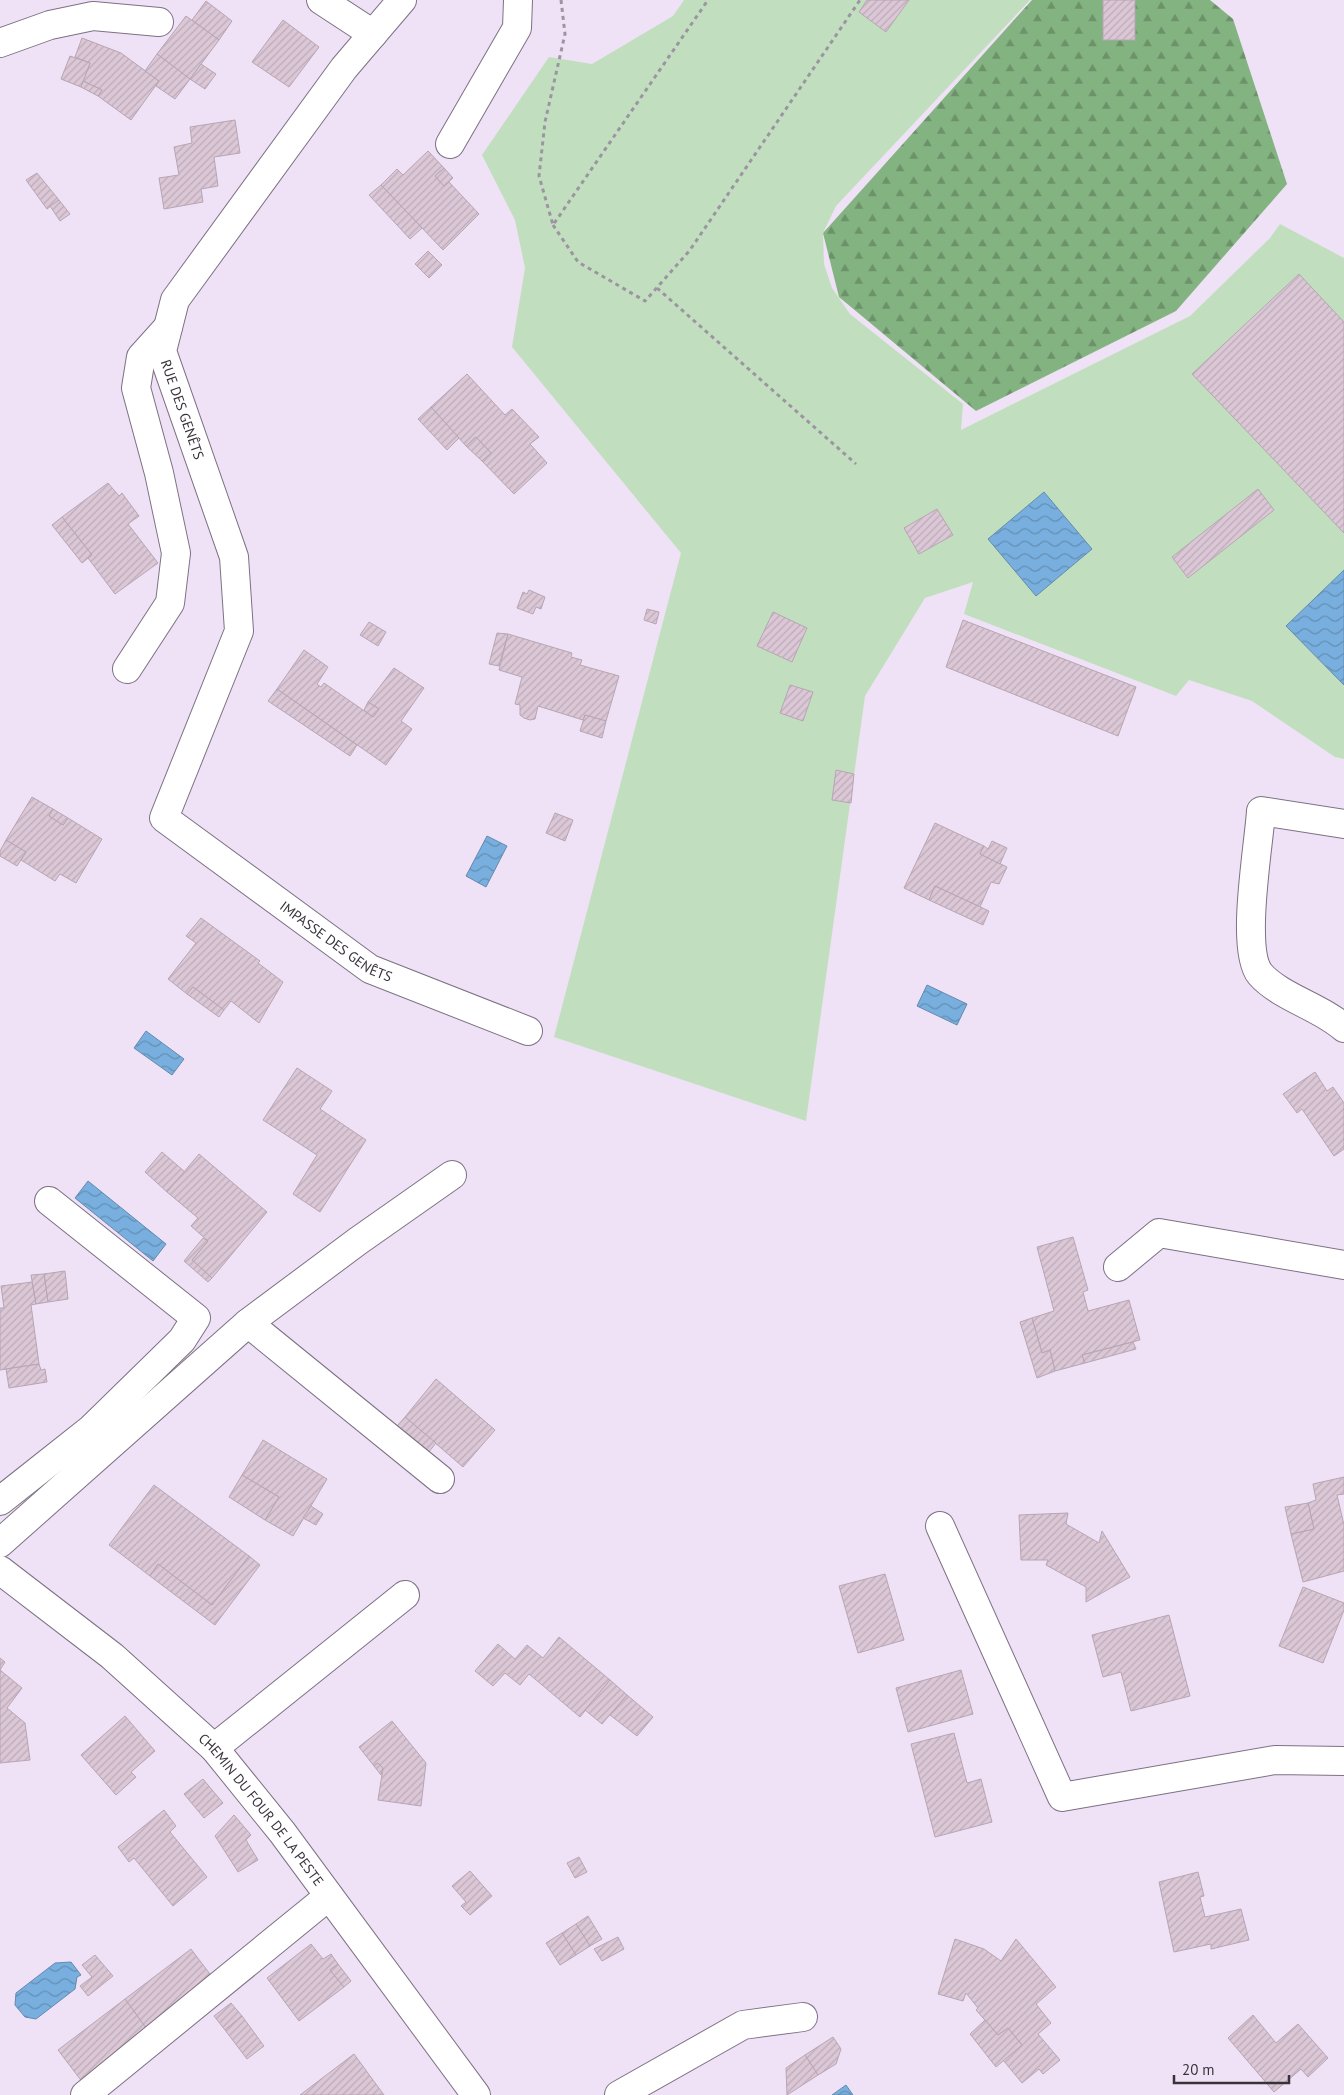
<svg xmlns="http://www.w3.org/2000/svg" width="1344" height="2095" font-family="'PT Sans',sans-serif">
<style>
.forest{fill:url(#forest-firs)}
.garden{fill:#c1dfbf}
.water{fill:url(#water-waves);stroke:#658aad}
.building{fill:url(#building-hatch);stroke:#b8a5b3}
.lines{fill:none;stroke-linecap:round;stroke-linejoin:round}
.minor-casing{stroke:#7d7183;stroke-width:30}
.path{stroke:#9d94a2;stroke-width:3;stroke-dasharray:4 4;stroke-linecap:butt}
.minor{stroke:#fff;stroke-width:28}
.labels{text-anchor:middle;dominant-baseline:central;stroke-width:4.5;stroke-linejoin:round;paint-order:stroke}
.street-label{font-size:14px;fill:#38333a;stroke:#efe2f6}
</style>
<defs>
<pattern id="forest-firs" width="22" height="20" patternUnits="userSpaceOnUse" patternTransform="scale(1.25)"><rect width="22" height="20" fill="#83b380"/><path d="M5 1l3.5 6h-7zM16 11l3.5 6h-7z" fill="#6c926a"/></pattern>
<pattern id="water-waves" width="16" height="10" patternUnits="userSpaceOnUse" patternTransform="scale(1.25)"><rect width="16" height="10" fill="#78afde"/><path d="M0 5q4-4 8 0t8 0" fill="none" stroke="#638fb5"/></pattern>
<pattern id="building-hatch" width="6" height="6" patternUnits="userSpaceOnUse" patternTransform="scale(1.25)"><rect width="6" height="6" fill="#dbc7d6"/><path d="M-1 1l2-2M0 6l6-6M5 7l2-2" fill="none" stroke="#bdabb8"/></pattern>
</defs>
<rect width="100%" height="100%" fill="#efe2f6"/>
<path class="forest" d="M 1032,0 L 1210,0 L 1233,19 L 1287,184 L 1176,311 L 976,411 L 839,297 L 823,233 Z"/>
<path class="garden" d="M 684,0 L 1030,0 L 836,206 L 823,233 L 824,264 L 832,288 L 850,314 L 963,404 L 961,430 L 1190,316 L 1270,238 L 1280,224 L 1344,258 L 1344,759 L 1335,757 L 1252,701 L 1189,680 L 1176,696 L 964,614 L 973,582 L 925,598 L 865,696 L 806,1121 L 554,1037 L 681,553 L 512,347 L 525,268 L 515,220 L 482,155 L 549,57 L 592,64 L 673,16 Z"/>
<g class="water">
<path d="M 1044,492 L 1092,549 L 1036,596 L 988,539 Z"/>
<path d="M 1344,570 L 1344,685 L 1286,626 Z"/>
<path d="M 487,836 L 507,846 L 486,887 L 466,876 Z"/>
<path d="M 927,985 L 967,1004 L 957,1025 L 917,1006 Z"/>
<path d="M 146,1031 L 184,1059 L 172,1075 L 134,1048 Z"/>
<path d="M 88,1181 L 166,1244 L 153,1261 L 75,1198 Z"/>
<path d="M 71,1962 L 81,1975 L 77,1977 L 75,1989 L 36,2019 L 25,2017 L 15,2005 L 16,1993 L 55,1963 Z"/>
<path d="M 846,2085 L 853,2095 L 832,2095 Z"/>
</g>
<g class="building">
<path d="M 867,0 L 909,0 L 886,32 L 859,12 Z"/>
<rect x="1103" y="0" width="32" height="40"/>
<path d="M 206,1 L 232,21 L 219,40 L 192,20 Z"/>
<path d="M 186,16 L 219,40 L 190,79 L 157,54 Z"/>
<path d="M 283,20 L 319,47 L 289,87 L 252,62 Z"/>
<path d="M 82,38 L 121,53 L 159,81 L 131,120 L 98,96 L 102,90 L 83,81 L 90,63 L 75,57 Z"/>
<path d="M 157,54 L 190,79 L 175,99 L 156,86 L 159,81 L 145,71 Z"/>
<path d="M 70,56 L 90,63 L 81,87 L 61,79 Z"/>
<path d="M 201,64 L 216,74 L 205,89 L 190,79 Z"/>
<path d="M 83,81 L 102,90 L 98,96 L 81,87 Z"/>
<path d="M 235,120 L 240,153 L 214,157 L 218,186 L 201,189 L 203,202 L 164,209 L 159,178 L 179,175 L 174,147 L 192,143 L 190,127 Z"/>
<path d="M 428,151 L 444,168 L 435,176 L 444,186 L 449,182 L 479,214 L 443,250 L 381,185 L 397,169 L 403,175 Z"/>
<path d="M 444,168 L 453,178 L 444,186 L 435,176 Z"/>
<path d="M 37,173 L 59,200 L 47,209 L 26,180 Z"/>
<path d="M 381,185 L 422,228 L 410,239 L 369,195 Z"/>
<path d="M 59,200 L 70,214 L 60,221 L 50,206 Z"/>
<path d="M 428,251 L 442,265 L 429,278 L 415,264 Z"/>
<path d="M 1299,274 L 1344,322 L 1344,533 L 1192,374 Z"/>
<path d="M 467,374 L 505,415 L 512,409 L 539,437 L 530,444 L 547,463 L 514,494 L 482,461 L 491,453 L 476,437 L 466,446 L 431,407 Z"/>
<path d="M 431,407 L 459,438 L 447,450 L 418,419 Z"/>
<path d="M 476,437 L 491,453 L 482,461 L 466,446 Z"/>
<path d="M 108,483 L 119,496 L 122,493 L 139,516 L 128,524 L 158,563 L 115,594 L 88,558 L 92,555 L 62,517 Z"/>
<path d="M 1258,489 L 1274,510 L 1188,578 L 1172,557 Z"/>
<path d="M 937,509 L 953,535 L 919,554 L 904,528 Z"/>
<path d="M 62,517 L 92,555 L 82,563 L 52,525 Z"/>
<path d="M 529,590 L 545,597 L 541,609 L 536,607 L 533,614 L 517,608 L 523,592 L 527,594 Z"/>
<path d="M 647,609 L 659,612 L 656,624 L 644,620 Z"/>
<path d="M 773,612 L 807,628 L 792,662 L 757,646 Z"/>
<path d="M 963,620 L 1136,687 L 1118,736 L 946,667 Z"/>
<path d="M 369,622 L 386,632 L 378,646 L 360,635 Z"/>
<path d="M 497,633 L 508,634 L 499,666 L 489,664 Z"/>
<path d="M 508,634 L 572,653 L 571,657 L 582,660 L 580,665 L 619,676 L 606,721 L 585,715 L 583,720 L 538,706 L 535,719 L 530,720 L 524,718 L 520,715 L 520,705 L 515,704 L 522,677 L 499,670 Z"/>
<path d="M 304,650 L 328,667 L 317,684 L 321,687 L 324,683 L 373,717 L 379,709 L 368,702 L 394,668 L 424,688 L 401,721 L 412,729 L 386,765 L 277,689 Z"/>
<path d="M 790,685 L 813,692 L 803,721 L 780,713 Z"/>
<path d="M 277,689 L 357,745 L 350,756 L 268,701 Z"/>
<path d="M 368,702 L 379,709 L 373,717 L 364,710 Z"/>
<path d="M 585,715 L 606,721 L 602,738 L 580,731 Z"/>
<path d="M 836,770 L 854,774 L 851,803 L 832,800 Z"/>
<path d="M 32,797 L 53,809 L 49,816 L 63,825 L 68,818 L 102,839 L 76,883 L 60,874 L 55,881 L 21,860 L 26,852 L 6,840 Z"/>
<path d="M 53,809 L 68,818 L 63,825 L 49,816 Z"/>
<path d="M 555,813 L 573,820 L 565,841 L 546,833 Z"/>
<path d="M 935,823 L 984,846 L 980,854 L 1007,867 L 999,884 L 991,882 L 980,907 L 935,886 L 929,900 L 904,888 Z"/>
<path d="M 6,840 L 26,852 L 17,866 L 0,856 L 0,851 Z"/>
<path d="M 992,841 L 1007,848 L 1000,864 L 980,854 L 984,846 L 988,849 Z"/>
<path d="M 935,886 L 989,911 L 983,925 L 929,900 Z"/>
<path d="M 201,918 L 260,961 L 258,963 L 283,982 L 259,1023 L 231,1001 L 224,1010 L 193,987 L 187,994 L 168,979 L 196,943 L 186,936 Z"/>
<path d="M 193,987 L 224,1010 L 219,1017 L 187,994 Z"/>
<path d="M 297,1068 L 332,1091 L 320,1109 L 366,1140 L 320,1212 L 293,1194 L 317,1155 L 263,1120 Z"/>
<path d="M 1315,1072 L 1327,1091 L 1333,1087 L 1344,1103 L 1344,1149 L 1334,1156 L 1302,1109 L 1297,1113 L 1283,1094 Z"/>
<path d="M 162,1152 L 185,1172 L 167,1192 L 145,1172 Z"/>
<path d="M 199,1154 L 267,1212 L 212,1278 L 192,1260 L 208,1241 L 191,1226 L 198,1218 L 167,1192 Z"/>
<path d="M 1073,1237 L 1088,1290 L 1083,1292 L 1088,1311 L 1129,1300 L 1140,1340 L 1082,1355 L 1085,1363 L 1055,1371 L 1050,1350 L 1042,1353 L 1032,1318 L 1054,1311 L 1037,1247 Z"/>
<path d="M 203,1238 L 208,1241 L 192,1260 L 212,1278 L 208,1282 L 184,1261 Z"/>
<path d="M 65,1271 L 68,1299 L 48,1302 L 44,1274 Z"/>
<path d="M 44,1274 L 48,1302 L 36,1304 L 31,1275 Z"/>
<path d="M 32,1282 L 36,1304 L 31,1305 L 39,1364 L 0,1370 L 0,1308 L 4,1308 L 1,1286 Z"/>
<path d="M 1032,1318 L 1042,1353 L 1050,1350 L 1055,1371 L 1037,1378 L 1020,1322 Z"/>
<path d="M 1133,1342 L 1136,1349 L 1085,1363 L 1082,1355 Z"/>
<path d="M 39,1364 L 41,1370 L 45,1369 L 47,1382 L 9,1388 L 6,1369 Z"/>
<path d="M 436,1379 L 495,1430 L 463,1467 L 405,1417 Z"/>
<path d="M 405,1417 L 436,1443 L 428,1453 L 397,1426 Z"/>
<path d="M 263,1440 L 327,1479 L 293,1536 L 265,1520 L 279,1497 L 242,1475 Z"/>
<path d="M 242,1475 L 279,1497 L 265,1520 L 229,1497 Z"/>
<path d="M 1344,1477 L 1344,1494 L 1337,1495 L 1344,1525 L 1344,1571 L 1303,1582 L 1291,1534 L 1314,1529 L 1308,1503 L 1316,1500 L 1313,1484 Z"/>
<path d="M 154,1485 L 249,1556 L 212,1605 L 158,1564 L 150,1576 L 109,1545 Z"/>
<path d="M 1308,1503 L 1314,1529 L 1291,1534 L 1285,1507 Z"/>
<path d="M 311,1506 L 323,1514 L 316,1525 L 303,1518 Z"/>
<path d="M 1068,1513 L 1066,1524 L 1099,1543 L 1102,1531 L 1130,1577 L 1086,1602 L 1086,1587 L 1046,1565 L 1048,1560 L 1021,1560 L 1019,1515 Z"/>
<path d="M 249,1556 L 260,1565 L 215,1625 L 150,1576 L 158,1564 L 212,1605 Z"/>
<path d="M 885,1574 L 904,1640 L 858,1653 L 839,1586 Z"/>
<path d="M 1303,1587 L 1344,1603 L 1344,1610 L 1323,1663 L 1279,1646 Z"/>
<path d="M 1169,1615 L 1190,1696 L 1131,1711 L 1121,1672 L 1103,1677 L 1092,1635 Z"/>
<path d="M 559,1637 L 610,1680 L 580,1717 L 529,1674 L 520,1685 L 505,1673 L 493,1686 L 475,1671 L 498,1644 L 515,1659 L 527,1645 L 543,1658 Z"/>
<path d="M 0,1658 L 5,1662 L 0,1670 Z"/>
<path d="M 0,1670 L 22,1688 L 7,1708 L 25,1723 L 30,1760 L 0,1763 Z"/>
<path d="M 961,1670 L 973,1714 L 908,1732 L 896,1688 Z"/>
<path d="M 610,1680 L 627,1695 L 602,1724 L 585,1710 Z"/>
<path d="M 627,1695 L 653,1717 L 637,1736 L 610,1715 Z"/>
<path d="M 125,1716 L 155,1751 L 131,1772 L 136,1777 L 116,1795 L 81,1755 Z"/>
<path d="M 392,1721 L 426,1763 L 421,1806 L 378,1800 L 383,1768 L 378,1763 L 374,1766 L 359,1747 Z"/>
<path d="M 954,1733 L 967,1783 L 981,1779 L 992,1822 L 935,1837 L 911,1744 Z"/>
<path d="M 378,1763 L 383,1768 L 381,1775 L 374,1766 Z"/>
<path d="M 203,1779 L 223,1803 L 204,1818 L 184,1794 Z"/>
<path d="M 164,1810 L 176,1826 L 170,1832 L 207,1877 L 173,1906 L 134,1858 L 129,1862 L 118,1847 Z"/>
<path d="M 234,1815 L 251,1835 L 246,1840 L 258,1860 L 238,1872 L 215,1836 Z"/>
<path d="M 579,1857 L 587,1872 L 575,1878 L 567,1863 Z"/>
<path d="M 470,1871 L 492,1896 L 470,1915 L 461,1906 L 466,1902 L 452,1886 Z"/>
<path d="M 1198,1872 L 1204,1896 L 1200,1897 L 1205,1917 L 1241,1909 L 1249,1940 L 1211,1949 L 1211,1944 L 1174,1952 L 1159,1882 Z"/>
<path d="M 588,1916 L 602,1939 L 590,1946 L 576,1924 Z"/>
<path d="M 576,1924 L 590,1946 L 576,1955 L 562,1933 Z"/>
<path d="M 562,1933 L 576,1955 L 560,1965 L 546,1943 Z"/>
<path d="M 618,1937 L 624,1949 L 602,1961 L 594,1949 Z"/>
<path d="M 955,1939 L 984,1949 L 1001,1961 L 1016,1939 L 1056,1987 L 1036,2004 L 1051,2023 L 1038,2034 L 1060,2060 L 1043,2074 L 1039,2069 L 1022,2083 L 1003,2060 L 1022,2045 L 1008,2028 L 998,2035 L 976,2010 L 978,2008 L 966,1993 L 963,2001 L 938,1994 Z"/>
<path d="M 311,1944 L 323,1959 L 331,1954 L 338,1964 L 330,1970 L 344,1987 L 299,2021 L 267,1978 Z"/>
<path d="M 191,1949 L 216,1982 L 149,2032 L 125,1999 Z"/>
<path d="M 95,1955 L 113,1976 L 88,1996 L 80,1986 L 92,1977 L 82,1965 Z"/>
<path d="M 338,1964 L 351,1981 L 344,1987 L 330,1970 Z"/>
<path d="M 125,1999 L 149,2032 L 83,2083 L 58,2050 Z"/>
<path d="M 231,2003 L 242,2016 L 225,2030 L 214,2016 Z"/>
<path d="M 1253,2015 L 1276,2043 L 1298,2024 L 1328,2058 L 1308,2077 L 1301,2069 L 1274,2092 L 1228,2038 Z"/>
<path d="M 242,2016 L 264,2046 L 247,2059 L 225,2030 Z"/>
<path d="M 985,2020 L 998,2035 L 1008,2028 L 1022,2045 L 996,2067 L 970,2034 Z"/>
<path d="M 833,2037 L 841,2049 L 836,2064 L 818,2075 L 805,2055 Z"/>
<path d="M 354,2054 L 384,2095 L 300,2095 Z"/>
<path d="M 805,2055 L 818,2075 L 787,2095 L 786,2068 Z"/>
</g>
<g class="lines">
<g class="minor-casing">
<g id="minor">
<path d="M 321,0 L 373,34"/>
<path id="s1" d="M 402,0 L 344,68 L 175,300 L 162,351 L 234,557 L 239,631 L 164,818 L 370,969 L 528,1031"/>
<path d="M 0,43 L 50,25 L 93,16 L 159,22"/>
<path d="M 450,144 L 517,28 L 518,0"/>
<path d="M 127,669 L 170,603 L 176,553 L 159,473 L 136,388 L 141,357 L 168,327"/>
<path d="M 1344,824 L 1261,811 C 1259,845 1240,949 1260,974 C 1280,997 1321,1007 1344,1028"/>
<path d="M 1118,1267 L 1159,1233 L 1344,1265"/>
<path d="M 248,1323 L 358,1241 L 452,1175"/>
<path d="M 0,1501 L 91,1429 L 182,1340 L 196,1318 L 49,1201"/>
<path d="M 940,1526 L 1062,1797 L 1275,1760 L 1344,1761"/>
<path d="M 0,1543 L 248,1323 L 440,1479"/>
<path id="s2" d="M 0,1570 L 112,1656 L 214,1748 L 282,1832 L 476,2095"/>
<path d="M 214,1748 L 405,1595"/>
<path d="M 85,2095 L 329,1896"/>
<path d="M 619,2095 L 743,2025 L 803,2017"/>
</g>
</g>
<g class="path">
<path d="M 561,0 L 565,34 L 545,122 L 539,176 L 553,225 L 708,0"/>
<path d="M 553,225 L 578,262 L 645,301 L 690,250 L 860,0"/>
<path d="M 657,288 L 856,464"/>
</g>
<use href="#minor" class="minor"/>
</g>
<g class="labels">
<g class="street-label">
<text stroke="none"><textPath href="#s1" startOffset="491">RUE DES GENÊTS</textPath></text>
<text stroke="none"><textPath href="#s1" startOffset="1135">IMPASSE DES GENÊTS</textPath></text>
<text stroke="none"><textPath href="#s2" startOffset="356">CHEMIN DU FOUR DE LA PESTE</textPath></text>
</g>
</g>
<path d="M1174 2075v8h115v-8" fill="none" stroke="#38333a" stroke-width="2.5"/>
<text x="1182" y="2075" font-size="15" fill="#38333a" stroke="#efe2f6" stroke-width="4" paint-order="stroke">20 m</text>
</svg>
